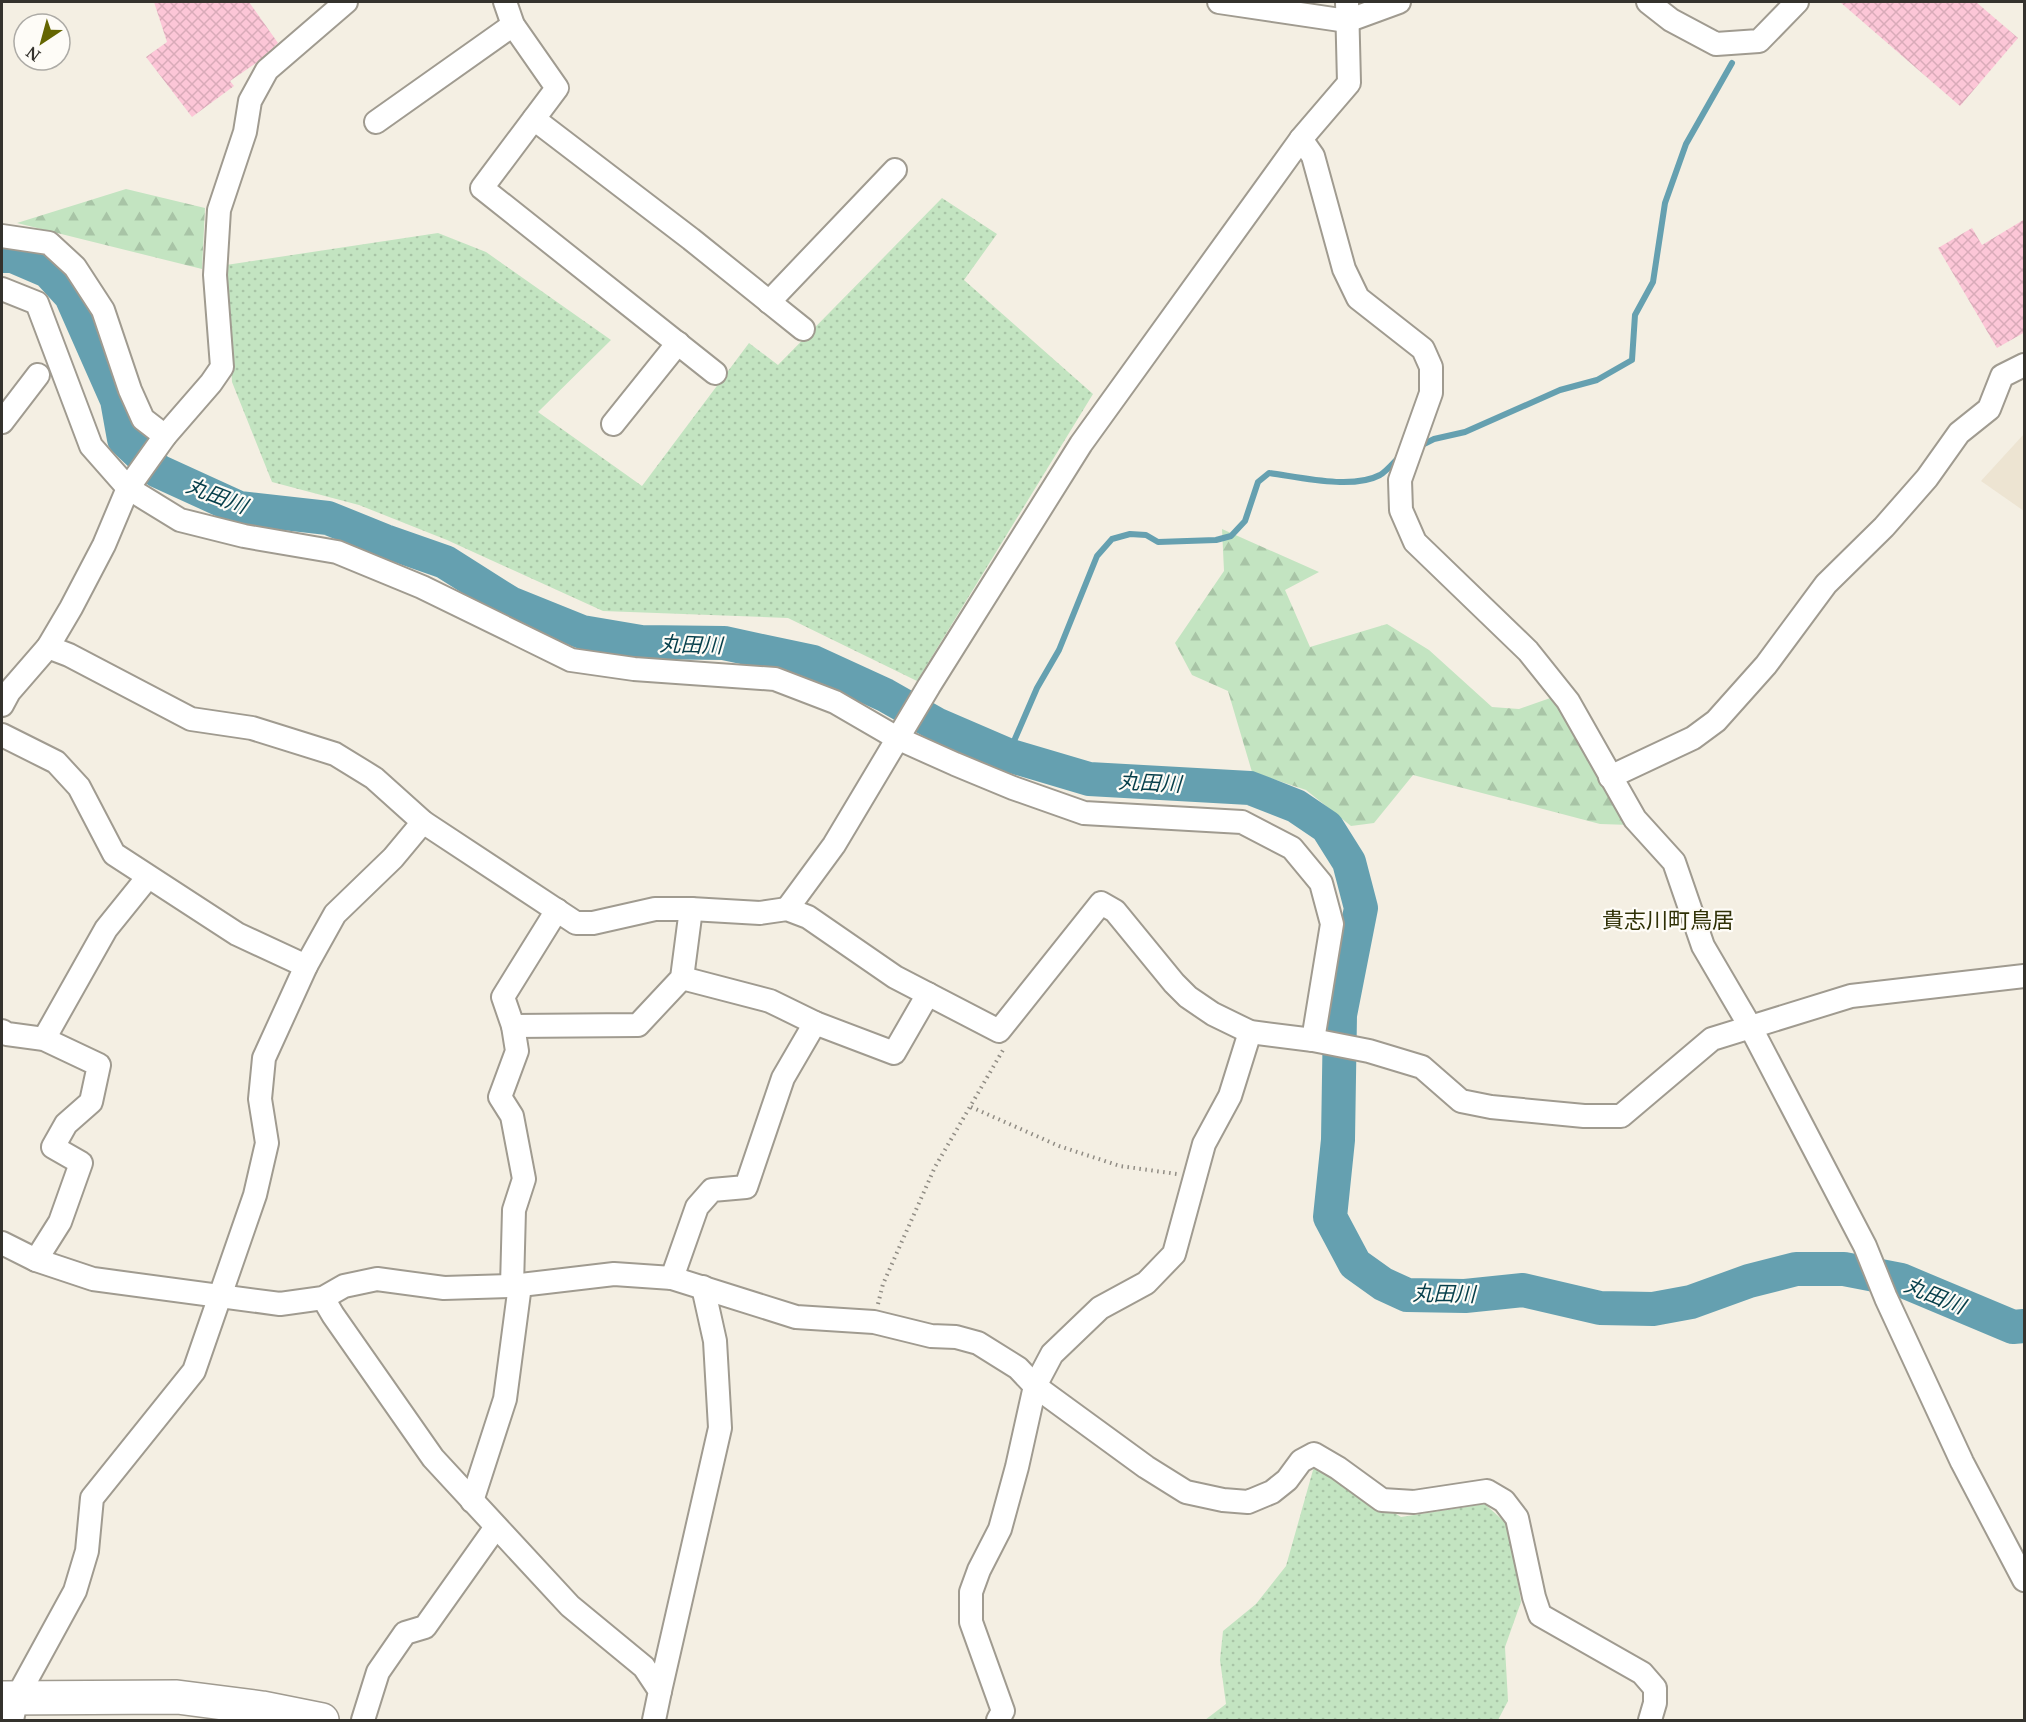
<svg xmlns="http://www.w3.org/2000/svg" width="2026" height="1722" font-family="'Noto Serif','Noto Sans JP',serif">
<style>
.built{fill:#ede4d2}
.grass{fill:url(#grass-dots)}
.forest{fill:url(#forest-firs)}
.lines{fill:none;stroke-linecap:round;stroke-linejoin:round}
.stream{stroke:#65a0b0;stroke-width:6}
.river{stroke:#65a0b0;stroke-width:34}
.building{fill:url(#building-cross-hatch)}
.street-casing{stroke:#a09b90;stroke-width:26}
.secondary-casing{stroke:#a09b90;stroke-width:36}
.path{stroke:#908c84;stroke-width:4;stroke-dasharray:1.5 4.5;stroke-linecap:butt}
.street{stroke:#fff;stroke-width:22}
.secondary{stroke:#fff;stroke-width:33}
.labels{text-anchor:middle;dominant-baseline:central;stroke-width:4.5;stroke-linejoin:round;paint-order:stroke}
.water-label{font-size:21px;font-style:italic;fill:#053e4a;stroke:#fefcf7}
.quarter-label{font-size:22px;fill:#2f3005;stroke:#fefcf7}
</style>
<defs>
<pattern id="grass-dots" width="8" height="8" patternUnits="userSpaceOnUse" patternTransform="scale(1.5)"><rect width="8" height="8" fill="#c3e4c1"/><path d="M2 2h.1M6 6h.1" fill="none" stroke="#a8c4a6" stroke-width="1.8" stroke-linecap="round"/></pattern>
<pattern id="forest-firs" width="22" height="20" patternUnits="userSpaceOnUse" patternTransform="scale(1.5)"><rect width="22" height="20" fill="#c3e4c1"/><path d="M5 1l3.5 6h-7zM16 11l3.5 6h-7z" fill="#a8c4a6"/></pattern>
<pattern id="building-cross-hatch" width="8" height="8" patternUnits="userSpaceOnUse" patternTransform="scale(1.5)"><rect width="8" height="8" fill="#fcc6d7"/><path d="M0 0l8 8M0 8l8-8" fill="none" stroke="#d9abb9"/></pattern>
</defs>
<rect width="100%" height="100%" fill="#f4efe3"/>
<path class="built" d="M 2024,434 L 2024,511 L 1981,481 Z"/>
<g class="grass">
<path d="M 942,198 L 997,234 L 964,280 L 1093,394 L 917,681 L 788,618 L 603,611 L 447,540 L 359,505 L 272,482 L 232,382 L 226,265 L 438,233 L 486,252 L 611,340 L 538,412 L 642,486 L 749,343 L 778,365 Z"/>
<path d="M 1315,1463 L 1401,1517 L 1485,1504 L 1509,1526 L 1521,1602 L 1505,1647 L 1508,1701 L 1498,1720 L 1205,1720 L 1226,1704 L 1220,1660 L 1223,1631 L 1256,1604 L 1286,1566 Z"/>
</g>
<g class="forest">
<path d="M 126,189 L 205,208 L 202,269 L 17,223 Z"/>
<path d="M 1222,529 L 1319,572 L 1285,590 L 1310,647 L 1387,624 L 1429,650 L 1492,707 L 1519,709 L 1556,696 L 1631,825 L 1600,824 L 1413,775 L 1374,823 L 1351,826 L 1306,790 L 1252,772 L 1228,691 L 1192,675 L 1175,643 L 1224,571 Z"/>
</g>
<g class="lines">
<g class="stream">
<path d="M 1420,446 L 1434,439 L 1465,432 L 1560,390 L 1597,380 L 1632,360 L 1635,315 L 1653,282 L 1665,203 L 1686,144 L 1732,63"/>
<path d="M 1008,755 L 1037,688 L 1059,650 L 1097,556 L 1112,539 L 1130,534 L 1146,535 L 1158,542 L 1216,540 L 1231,536 L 1245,521 L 1258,482 L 1269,473 C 1299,477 1352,490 1380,475 C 1387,471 1394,462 1400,456"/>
</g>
<path class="river" d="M 2,256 L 13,256 L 48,271 L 71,296 L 117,400 L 124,439 L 158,471 L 239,508 L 328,518 L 385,541 L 445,562 L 510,603 L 582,632 L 641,642 L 724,643 L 813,662 L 885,695 L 936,724 L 1008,755 L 1089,779 L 1250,788 L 1296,806 L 1327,827 L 1349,862 L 1361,908 L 1340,1015 L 1338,1140 L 1330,1217 L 1355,1264 L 1383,1284 L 1407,1295 L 1465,1296 L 1523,1290 L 1600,1308 L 1653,1309 L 1691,1302 L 1749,1281 L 1796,1269 L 1844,1269 L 1901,1280 L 2013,1327 L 2024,1326"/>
</g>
<g class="building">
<path d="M 154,2 L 249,2 L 278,43 L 256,63 L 230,81 L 234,86 L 192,117 L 146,57 L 167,42 Z"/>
<path d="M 1840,2 L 1976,2 L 2018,38 L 1960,106 Z"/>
<path d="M 2025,219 L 2025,332 L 1997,348 L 1938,248 L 1972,228 L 1982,245 Z"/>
</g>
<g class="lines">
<g class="street-casing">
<g id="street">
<path d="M 505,2 L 513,25 L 557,88 L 482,188 L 715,373"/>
<path d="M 1219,2 L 1347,21 L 1399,2"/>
<path d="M 1648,2 L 1671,20 L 1716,44 L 1759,41 L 1797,2"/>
<path d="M 534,119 L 691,239 L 803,329"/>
<path d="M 376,122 L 513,25"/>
<path d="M 1301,139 L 1313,156 L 1344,269 L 1358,298 L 1423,349 L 1431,367 L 1431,393 L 1400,480 L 1401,510 L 1415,542 L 1528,651 L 1568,701 L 1635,819 L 1674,862 L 1703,946 L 1751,1028 L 1865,1246 L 1886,1298 L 1962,1462 L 2024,1580"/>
<path d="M 2,236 L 49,243 L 75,267 L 103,310 L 130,390 L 143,419 L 165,436"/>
<path d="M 2,289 L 37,303 L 91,446 L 128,488 L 180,520 L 244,536 L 337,552 L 422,587 L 571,660 L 634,669 L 775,679 L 835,702 L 897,738 L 955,764 L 1013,788 L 1084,813 L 1242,822 L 1292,848 L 1321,883 L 1332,924 L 1313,1040"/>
<path d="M 769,302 L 895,170"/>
<path d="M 2,422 L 38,375"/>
<path d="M 613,424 L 678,343"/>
<path d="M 48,647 L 69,655 L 191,719 L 252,728 L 335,754 L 374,778 L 423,822 L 576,923 L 593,923 L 655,909 L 691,909 L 760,913 L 787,909 L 808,917 L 895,977 L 999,1031 L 1101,903 L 1115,911 L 1174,983 L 1188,997 L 1213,1014 L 1250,1032 L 1313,1040 L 1369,1051 L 1422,1067 L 1461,1101 L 1491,1107 L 1584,1116 L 1621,1116 L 1712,1039 L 1851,996 L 2024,976"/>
<path d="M 2,705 L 9,692 L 48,647 L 71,608 L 104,545 L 128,488 L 165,436 L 211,383 L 222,367 L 215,275 L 219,210 L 245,132 L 250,101 L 267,70 L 346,2"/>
<path d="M 2,735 L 56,762 L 79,787 L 114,854 L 237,934 L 306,966"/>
<path d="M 1610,777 L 1693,738 L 1716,721 L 1766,665 L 1826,584 L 1884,527 L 1927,478 L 1959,433 L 1989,409 L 2002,376 L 2024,365"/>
<path d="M 787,909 L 834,845 L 929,686 L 1081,444 L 1301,139 L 1349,83 L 1347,2"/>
<path d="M 682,978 L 770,1001 L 815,1023"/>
<path d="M 513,1026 L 638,1025 L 682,978 L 691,909"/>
<path d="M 2,1031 L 7,1034 L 44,1039 L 99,1065 L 91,1102 L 66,1124 L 53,1147 L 81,1163 L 60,1222 L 36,1260"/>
<path d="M 44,1039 L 106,929 L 148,877"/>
<path d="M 2,1243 L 36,1260 L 93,1279 L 280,1304 L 323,1298 L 344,1286 L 377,1279 L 444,1288 L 512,1286 L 614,1274 L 672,1278 L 796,1317 L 874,1322 L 931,1336 L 956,1337 L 978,1343 L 1018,1368 L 1035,1386 L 1146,1467 L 1186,1492 L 1223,1500 L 1248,1502 L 1272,1492 L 1287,1480 L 1301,1461 L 1314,1454 L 1338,1468 L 1382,1500 L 1414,1502 L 1487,1491 L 1504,1501 L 1517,1518 L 1534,1597 L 1540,1615 L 1642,1673 L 1655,1688 L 1655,1703 L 1650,1720"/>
<path d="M 672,1278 L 697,1207 L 712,1190 L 746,1187 L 783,1078 L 815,1023 L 894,1053 L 928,994"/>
<path d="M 512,1286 L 514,1210 L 524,1179 L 512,1116 L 500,1097 L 517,1051 L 513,1026 L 503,997 L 557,910"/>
<path d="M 323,1298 L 333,1315 L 433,1458 L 570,1606 L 644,1667 L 660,1691 L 654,1720"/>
<path d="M 472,1501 L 505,1399 L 520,1285"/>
<path d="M 660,1691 L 720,1428 L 715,1341 L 703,1287"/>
<path d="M 12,1720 L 17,1697 L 75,1591 L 87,1551 L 92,1498 L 194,1371 L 255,1195 L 267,1143 L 260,1099 L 264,1058 L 306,966 L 335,914 L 393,858 L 423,822"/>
<path d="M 363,1720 L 378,1672 L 405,1633 L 425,1627 L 496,1527"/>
<path d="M 998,1720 L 1003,1711 L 971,1622 L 971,1592 L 979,1570 L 1000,1529 L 1017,1467 L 1035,1386 L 1052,1354 L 1100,1308 L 1146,1283 L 1174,1254 L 1204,1144 L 1230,1096 L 1250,1032"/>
</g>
</g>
<g class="secondary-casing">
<path id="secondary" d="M 2,1698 L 177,1697 L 262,1708 L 322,1720"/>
</g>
<g class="path">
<path d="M 971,1107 L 1059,1146 L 1120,1166 L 1177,1174"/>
<path d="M 878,1304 L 883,1284 L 935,1167 L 1003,1050"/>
</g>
<use href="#street" class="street"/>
<use href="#secondary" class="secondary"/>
</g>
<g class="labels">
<g class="water-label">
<text transform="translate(217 495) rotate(21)">丸田川</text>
<text transform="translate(691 644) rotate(2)">丸田川</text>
<text transform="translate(1150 782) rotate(3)">丸田川</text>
<text transform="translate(1444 1293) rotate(1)">丸田川</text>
<text transform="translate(1935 1295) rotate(22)">丸田川</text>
</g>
<g class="quarter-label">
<text x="1668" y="919">貴志川町鳥居</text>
</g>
</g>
<rect width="2026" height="1722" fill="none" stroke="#34322d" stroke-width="6"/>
<g transform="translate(42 42) rotate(216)"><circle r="28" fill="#fefcf7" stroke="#adaba6" stroke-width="1.5"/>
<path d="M0-4.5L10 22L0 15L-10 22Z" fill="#656601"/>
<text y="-9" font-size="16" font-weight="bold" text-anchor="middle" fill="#34322d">N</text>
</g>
</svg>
